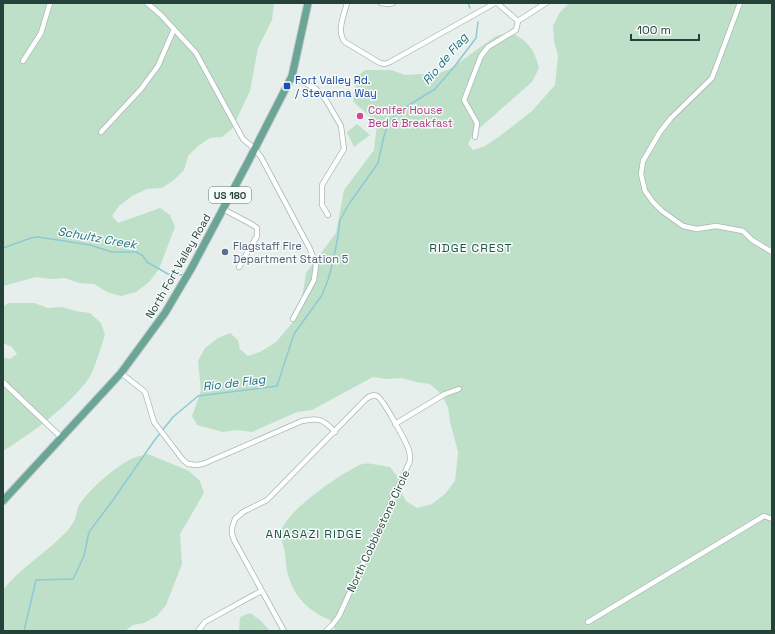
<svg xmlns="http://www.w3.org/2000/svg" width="775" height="634" font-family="'Space Grotesk',sans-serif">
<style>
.green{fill:#bfe0c8}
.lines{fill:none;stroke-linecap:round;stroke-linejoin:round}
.stream{stroke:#8ec9d4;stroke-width:1.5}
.street-casing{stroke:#a8b8b2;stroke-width:6}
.primary-casing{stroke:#c2cac8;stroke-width:9}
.street{stroke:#fff;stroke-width:4.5}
.primary{stroke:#6aa596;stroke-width:7}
.transit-dot{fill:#1a4fb4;stroke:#f7fbf9;stroke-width:1.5}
.hotel-dot{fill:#d1479c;stroke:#f7fbf9;stroke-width:1.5}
.service-dot{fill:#5c6f8a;stroke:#f7fbf9;stroke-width:1.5}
.labels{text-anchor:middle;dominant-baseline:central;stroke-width:3;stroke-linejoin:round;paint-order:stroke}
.shield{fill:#f7fbf9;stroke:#637a73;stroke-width:1}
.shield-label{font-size:10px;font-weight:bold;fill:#24423a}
.transit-label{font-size:11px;fill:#164399;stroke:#f7fbf9;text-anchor:start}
.hotel-label{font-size:11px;fill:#b23c85;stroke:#f7fbf9;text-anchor:start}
.service-label{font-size:11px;fill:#4e5e75;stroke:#f7fbf9;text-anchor:start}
.street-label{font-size:11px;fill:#24423a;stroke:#f7fbf9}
.water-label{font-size:12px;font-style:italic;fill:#1c6f80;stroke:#f7fbf9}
.neighbourhood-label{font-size:12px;letter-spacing:1px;fill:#1f5548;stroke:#f7fbf9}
</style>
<rect width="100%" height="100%" fill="#e6efeb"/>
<g class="green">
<path d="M 3,3 L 274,3 L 272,20 L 258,48 L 250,91 L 232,129 L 222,137 L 210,138 L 198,146 L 188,156 L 184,170 L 174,180 L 162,188 L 147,189 L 132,196 L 119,206 L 112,216 L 118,223 L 160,208 L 170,215 L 175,227 L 159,269 L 149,282 L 136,292 L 121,296 L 107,292 L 94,284 L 79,283 L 65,278 L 51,279 L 36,277 L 3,286 Z"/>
<path d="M 569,3 L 772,3 L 772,631 L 334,631 L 335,629 L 330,620 C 310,612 295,598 289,578 C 286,570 286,561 285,553 C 284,547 280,538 281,532 C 285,511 343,472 362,464 C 369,462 382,466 390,467 L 397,476 L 399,488 L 406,501 L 417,508 L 432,504 L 445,494 L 455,481 L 458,452 L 450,422 L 448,407 L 441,394 L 430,384 L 416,382 L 402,378 L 387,379 L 373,377 L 312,410 L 297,412 L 252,432 L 237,430 L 223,432 L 197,425 L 192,416 L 201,391 L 198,361 L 205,348 L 218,338 L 230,333 L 238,340 L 240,349 L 248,356 L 260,352 L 276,342 L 299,315 L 306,273 L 336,233 L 344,190 L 374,150 L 377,124 C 370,115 361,110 353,101 L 356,77 L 365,70 L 391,70 L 405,75 L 420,74 L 434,75 L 450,69 L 496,36 L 511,32 C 529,42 534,49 539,68 L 532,82 L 474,133 L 468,144 L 473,150 L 485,146 L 500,136 L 532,111 L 555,85 L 558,56 L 554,41 L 553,26 L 560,12 Z"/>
<path d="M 357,124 L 370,135 L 354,147 L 347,132 Z"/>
<path d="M 8,303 L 34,303 L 48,308 L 62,307 L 76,311 L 90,313 L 101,323 L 105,335 C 101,346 95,369 89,378 C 69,406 31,434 3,451 L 3,358 L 10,359 L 17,354 L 12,347 L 3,343 L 3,307 Z"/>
<path d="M 148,454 L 189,471 L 200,481 L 204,493 L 180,534 L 182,564 L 166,605 L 157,616 L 144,623 L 133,625 L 125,631 L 3,631 L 3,590 C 19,569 43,555 62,536 C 67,532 72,525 75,519 C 76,515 77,511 78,507 C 87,491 116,466 133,458 C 137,456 143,456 148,454 Z"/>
<path d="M 250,613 L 260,620 L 270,631 L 239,631 L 240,617 Z"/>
</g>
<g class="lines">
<g class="stream">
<path d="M 468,3 L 470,8"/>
<path d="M 3,248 L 31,238 L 38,237 L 90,245 L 112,252 L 136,252 L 143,256 L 147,262 L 168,274 L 184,275"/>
<path d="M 24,631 L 36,580 L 73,579 L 84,556 L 89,532 L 113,500 L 154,441 L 173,417 L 198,396 L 277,386 L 294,334 L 322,295 L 328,280 L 333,262 L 338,236 L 340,220 L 349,204 L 378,163 L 384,136 L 390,120 L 401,110 L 435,89 L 454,67 L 476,38 L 478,22"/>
</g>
<g class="street-casing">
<g id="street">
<path d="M 147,3 L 161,15 L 196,53 L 243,139 L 255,149 L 261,157 L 310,249 L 316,265 L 314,280 L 293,319"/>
<path d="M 347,3 C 344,15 336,32 345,42 L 380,63 L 385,64 L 390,62 L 495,3"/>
<path d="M 381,3 L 389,4 L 393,3"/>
<path d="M 740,3 L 712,78 L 671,118 L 660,132 L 643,161 L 641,174 L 645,191 L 653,202 L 662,211 L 683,226 L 697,229 L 716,226 L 743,231 L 752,240 L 772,252"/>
<path d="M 518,21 L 546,3"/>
<path d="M 23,61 L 41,33 L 50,3"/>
<path d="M 292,76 L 316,89 L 326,100 L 341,126 L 344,149 L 322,185 L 322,205 L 328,215"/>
<path d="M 101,132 L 141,89 L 158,66 L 174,29"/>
<path d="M 475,137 L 477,123 L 464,100 L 481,56 L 488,47 L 516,30 L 518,21 L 497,3"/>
<path d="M 223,209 L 253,225 L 257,228 L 257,236 L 239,267"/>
<path d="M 121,373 L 145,392 L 154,422 L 183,460 L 188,464 L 196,465 L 203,464 L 302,421 C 319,417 324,420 335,432"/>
<path d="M 3,382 L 62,438"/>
<path d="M 395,424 L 445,394 L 459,389"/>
<path d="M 588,622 L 764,516 L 772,519"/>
<path d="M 198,631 L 205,622 L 261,591"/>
<path d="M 284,631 L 234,540 L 232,534 L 232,528 L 235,519 L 243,512 L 267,500 L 366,399 C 370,396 373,394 377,396 C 383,399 405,440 408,448 C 410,452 410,457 410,461 L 339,616 L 333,624 L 326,631"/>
</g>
</g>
<g class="primary-casing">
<path id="primary" d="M 3,501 L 121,373 L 165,313 L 191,269 L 248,162 L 292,76 L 308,3"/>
</g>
<use href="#street" class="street"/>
<use href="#primary" class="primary"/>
</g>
<rect class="transit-dot" x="283" y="82" width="8" height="8" rx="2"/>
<circle class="hotel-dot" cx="360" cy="116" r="4"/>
<circle class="service-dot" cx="225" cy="252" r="4"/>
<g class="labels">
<rect class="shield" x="209" y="187" width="42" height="16" rx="3"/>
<g class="shield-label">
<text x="230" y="195">US 180</text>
</g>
<g class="transit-label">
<text x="295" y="80">Fort Valley Rd.<tspan x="295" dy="13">/ Stevanna Way</tspan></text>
</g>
<g class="hotel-label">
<text x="368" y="110">Conifer House<tspan x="368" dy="13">Bed &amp; Breakfast</tspan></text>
</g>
<g class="service-label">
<text x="233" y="246">Flagstaff Fire<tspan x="233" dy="13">Department Station 5</tspan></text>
</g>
<g class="street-label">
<text transform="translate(178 266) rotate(-60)">North Fort Valley Road</text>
<text transform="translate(378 531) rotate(-65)">North Cobblestone Circle</text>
</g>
<g class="water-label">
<text transform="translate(445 59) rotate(-50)">Rio de Flag</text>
<text transform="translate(97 238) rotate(10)">Schultz Creek</text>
<text transform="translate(234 383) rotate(-7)">Rio de Flag</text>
</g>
<g class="neighbourhood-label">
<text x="471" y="248">RIDGE CREST</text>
<text x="314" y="534">ANASAZI RIDGE</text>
</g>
</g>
<rect width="775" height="634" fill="none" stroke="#24423a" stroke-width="8"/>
<path d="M631 34v6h68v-6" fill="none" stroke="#24423a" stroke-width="2"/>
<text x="637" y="34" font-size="12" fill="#24423a" stroke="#f7fbf9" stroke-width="3" paint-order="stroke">100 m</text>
</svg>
